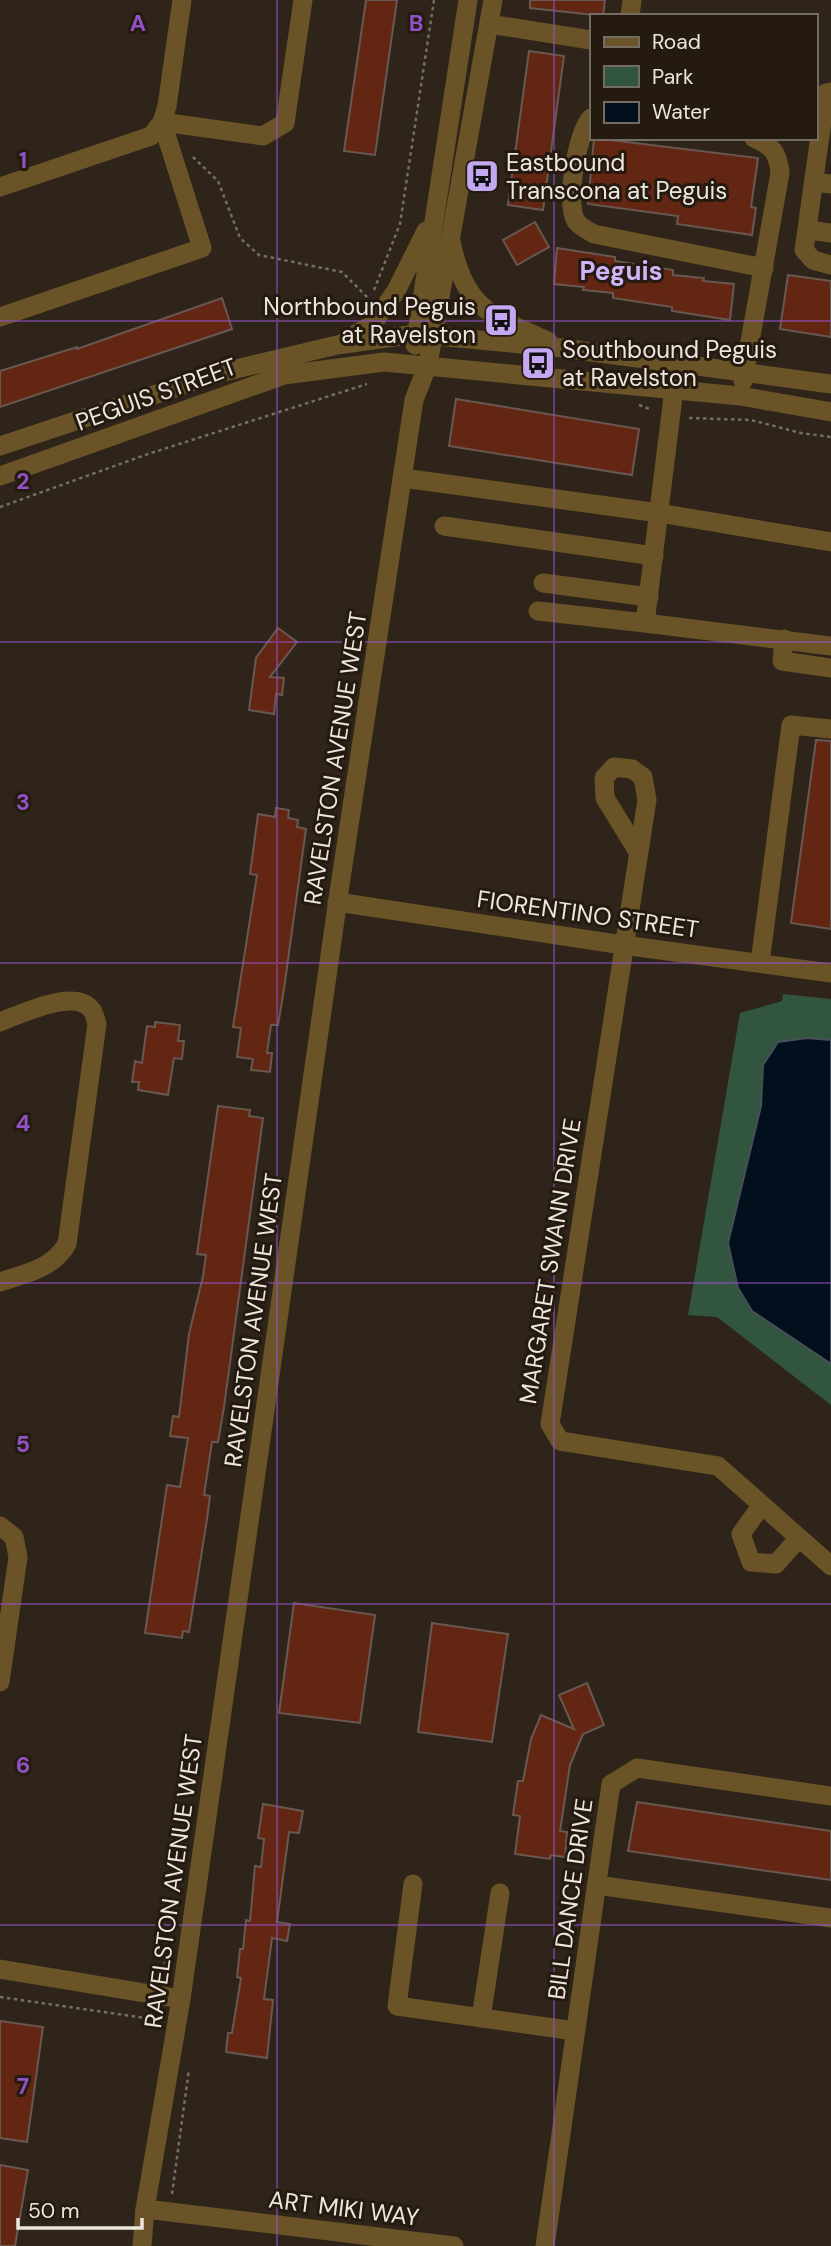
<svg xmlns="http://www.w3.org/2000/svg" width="831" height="2246" font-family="'DM Sans',sans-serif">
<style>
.green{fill:#31553e}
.water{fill:#020f1d;stroke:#485057;stroke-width:2}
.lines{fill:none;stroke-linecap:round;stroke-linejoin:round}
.stream{stroke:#485057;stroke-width:5}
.building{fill:#622613;stroke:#695852;stroke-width:2}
.path{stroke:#766d63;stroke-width:2.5;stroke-dasharray:3.5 3.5;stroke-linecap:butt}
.minor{stroke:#6a5427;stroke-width:19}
.grid{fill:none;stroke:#9251c5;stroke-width:2;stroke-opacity:0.55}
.labels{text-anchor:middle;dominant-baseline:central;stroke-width:6;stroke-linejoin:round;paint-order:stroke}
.poi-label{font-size:24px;fill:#ede6de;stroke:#241a0f;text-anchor:start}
.street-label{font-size:24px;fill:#ede6de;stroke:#241a0f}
.neighbourhood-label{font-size:26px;font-weight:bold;fill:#d0b5fb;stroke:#241a0f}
.grid-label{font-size:23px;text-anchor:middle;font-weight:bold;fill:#9251c5;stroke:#241a0f;stroke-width:6;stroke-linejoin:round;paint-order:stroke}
</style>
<rect width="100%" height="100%" fill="#2e2419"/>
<path class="green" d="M 783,994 L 831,999 L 831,1405 L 717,1317 L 688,1315 L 740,1013 L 782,1001 Z"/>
<path class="water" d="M 807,1038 L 831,1040 L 831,1364 L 752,1311 L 738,1288 L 728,1243 L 761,1106 L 763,1065 L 778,1042 Z"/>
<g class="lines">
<path class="stream" d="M 162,1989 L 167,1955"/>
</g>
<g class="building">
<path d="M 366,0 L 397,0 L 375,155 L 344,151 Z"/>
<path d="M 530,0 L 605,0 L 603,16 L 530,8 Z"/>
<path d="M 529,51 L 564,56 L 543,210 L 508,205 Z"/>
<path d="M 594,138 L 758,158 L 751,207 L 756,208 L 752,235 L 677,224 L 678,216 L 588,204 Z"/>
<path d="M 535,222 L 549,247 L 517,265 L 503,240 Z"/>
<path d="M 557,248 L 615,257 L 615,261 L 673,270 L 673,275 L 704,278 L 703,281 L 734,284 L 730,320 L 672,311 L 672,307 L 613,298 L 613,293 L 583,290 L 584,287 L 554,284 Z"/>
<path d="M 788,275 L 831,281 L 831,337 L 780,329 Z"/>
<path d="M 222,298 L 232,329 L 0,407 L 0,371 L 77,347 L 77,349 Z"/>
<path d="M 456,399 L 639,429 L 632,475 L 449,446 Z"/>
<path d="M 278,628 L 297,642 L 270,677 L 284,678 L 282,695 L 276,694 L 274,714 L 249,710 L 256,658 Z"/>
<path d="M 816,740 L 831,741 L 831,929 L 791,923 Z"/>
<path d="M 276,808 L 289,810 L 288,818 L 298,820 L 297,827 L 306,829 L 284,989 L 278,1025 L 271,1025 L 267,1053 L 272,1053 L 270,1072 L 251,1070 L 253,1059 L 237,1057 L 241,1028 L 233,1027 L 257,875 L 250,874 L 258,814 L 275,817 Z"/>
<path d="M 155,1022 L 180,1025 L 178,1041 L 184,1041 L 182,1059 L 174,1058 L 168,1095 L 138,1090 L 139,1082 L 132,1082 L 135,1061 L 142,1063 L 147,1026 L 155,1027 Z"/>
<path d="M 218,1106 L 250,1110 L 249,1116 L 263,1118 L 224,1407 L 218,1442 L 212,1442 L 204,1495 L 210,1496 L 207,1519 L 189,1632 L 183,1631 L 182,1638 L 145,1633 L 167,1485 L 180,1487 L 188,1438 L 170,1436 L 173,1416 L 179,1417 L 189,1334 L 203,1276 L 206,1255 L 197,1254 Z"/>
<path d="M 294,1603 L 375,1615 L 360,1723 L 279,1713 Z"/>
<path d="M 432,1623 L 508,1634 L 492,1742 L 418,1732 Z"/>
<path d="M 587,1683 L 604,1725 L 583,1734 L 570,1765 L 560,1831 L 567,1832 L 565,1857 L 551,1855 L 550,1859 L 515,1854 L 520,1816 L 513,1815 L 518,1781 L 523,1781 L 531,1739 L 541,1715 L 574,1729 L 559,1695 Z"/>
<path d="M 637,1802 L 831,1831 L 831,1880 L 628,1851 Z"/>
<path d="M 263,1804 L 303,1811 L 299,1833 L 289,1832 L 277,1922 L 290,1924 L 287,1941 L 272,1938 L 264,1999 L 273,2000 L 267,2058 L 226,2052 L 228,2033 L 232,2033 L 241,1978 L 237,1977 L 240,1949 L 243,1949 L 246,1920 L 250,1921 L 255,1866 L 261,1867 L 264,1839 L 258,1838 Z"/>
<path d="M 0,2021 L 43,2027 L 27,2142 L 0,2138 Z"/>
<path d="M 0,2165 L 28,2170 L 15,2246 L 0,2246 Z"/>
</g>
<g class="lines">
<g class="path">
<path d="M 193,157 L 218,181 L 240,238 L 259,255 L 342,272 L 370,300"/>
<path d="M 374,290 L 400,224 L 434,0"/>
<path d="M 639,405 L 652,410"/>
<path d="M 689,418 L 751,420 L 801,433 L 831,437"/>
<path d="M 0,507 L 148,454 L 367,384"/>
<path d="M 0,1997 L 159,2020"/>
<path d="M 172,2194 L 189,2069"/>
</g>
<g class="minor">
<path d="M 630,16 L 632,0"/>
<path d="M 489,24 L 591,40"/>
<path d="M 831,92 L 826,93 L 804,250 L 813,260 L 831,265"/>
<path d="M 591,118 C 577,132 565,203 576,221 C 580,227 589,231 594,234 L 764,268"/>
<path d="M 814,182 L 831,184"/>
<path d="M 0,187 L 151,136 L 162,122 L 167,106 L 182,0"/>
<path d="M 808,230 L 831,233"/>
<path d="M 451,242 C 466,309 489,315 548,341"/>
<path d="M 0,317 L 202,248 L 162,122 L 263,136 L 285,123 L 303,0"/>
<path d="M 347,339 L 372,325 L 396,291 L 426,231"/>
<path d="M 415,345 L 468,0"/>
<path d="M 743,381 L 780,173 C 778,152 772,146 754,138"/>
<path d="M 0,446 L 223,372 L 337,345 L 416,334 L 562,348 L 831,384"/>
<path d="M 0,476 L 284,375 L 384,362 L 740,396 L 831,412"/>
<path d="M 403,478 L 659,513 L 831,542"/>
<path d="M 444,526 L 654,556"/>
<path d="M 543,583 L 649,597"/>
<path d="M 538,611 L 645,623 L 674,389"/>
<path d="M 645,623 L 831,646"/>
<path d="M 784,639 L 782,661 L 831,668"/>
<path d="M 637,850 L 605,798 L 604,778 L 614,767 L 632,769 L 643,777 L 647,800 L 550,1424 L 560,1441 L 718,1466 L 831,1566"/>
<path d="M 337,902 L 623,945 L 831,973"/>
<path d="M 760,963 L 791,725 L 831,729"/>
<path d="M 0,1022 C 21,1014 74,988 91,1009 C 94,1012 96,1020 97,1024 L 67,1244 C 52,1269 27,1273 0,1282"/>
<path d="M 761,1506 L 741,1534 L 751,1562 L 776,1564 L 798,1539"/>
<path d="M 0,1526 L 14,1537 L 18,1557 L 0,1682"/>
<path d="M 413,1884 L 397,2006 L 575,2031"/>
<path d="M 597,1885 L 831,1918"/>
<path d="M 0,1969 L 181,1999"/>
<path d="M 481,2018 L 500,1893"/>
<path d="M 145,2209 L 454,2246"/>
<path d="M 142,2246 L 145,2209 L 181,1999 L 340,885 L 414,400 L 428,364 L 493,0"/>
<path d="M 545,2246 L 611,1784 L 637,1768 L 831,1796"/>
</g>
</g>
<path class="grid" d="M 277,0 L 277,2246M 554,0 L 554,2246M 0,321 L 831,321M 0,642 L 831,642M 0,963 L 831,963M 0,1283 L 831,1283M 0,1604 L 831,1604M 0,1925 L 831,1925"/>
<defs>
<g id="bus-square" transform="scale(1.75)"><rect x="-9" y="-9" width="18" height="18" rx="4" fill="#c4a7f1" stroke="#241a0f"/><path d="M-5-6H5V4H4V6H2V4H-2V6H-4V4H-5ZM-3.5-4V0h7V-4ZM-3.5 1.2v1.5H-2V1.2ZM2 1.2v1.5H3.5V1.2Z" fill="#111"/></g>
</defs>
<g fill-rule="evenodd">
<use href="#bus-square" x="482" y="176"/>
<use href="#bus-square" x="501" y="320"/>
<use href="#bus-square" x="538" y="363"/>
</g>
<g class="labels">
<g class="poi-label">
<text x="506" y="162">Eastbound<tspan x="506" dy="28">Transcona at Peguis</tspan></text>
<text x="476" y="306" text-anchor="end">Northbound Peguis<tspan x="476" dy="28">at Ravelston</tspan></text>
<text x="562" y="349">Southbound Peguis<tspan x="562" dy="28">at Ravelston</tspan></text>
</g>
<g class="street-label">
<text transform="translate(156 394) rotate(-20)">PEGUIS STREET</text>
<text transform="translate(335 758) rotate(-81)">RAVELSTON AVENUE WEST</text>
<text transform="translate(588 914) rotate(8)">FIORENTINO STREET</text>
<text transform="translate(550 1261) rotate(-81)">MARGARET SWANN DRIVE</text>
<text transform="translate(253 1320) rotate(-82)">RAVELSTON AVENUE WEST</text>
<text transform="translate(173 1881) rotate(-82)">RAVELSTON AVENUE WEST</text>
<text transform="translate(570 1899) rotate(-82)">BILL DANCE DRIVE</text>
<text transform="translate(344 2208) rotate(7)">ART MIKI WAY</text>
</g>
<g class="neighbourhood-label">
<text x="621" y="271">Peguis</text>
</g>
</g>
<g class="grid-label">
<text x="138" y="31">A</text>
<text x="416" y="31">B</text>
<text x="23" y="168">1</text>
<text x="23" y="489">2</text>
<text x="23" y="810">3</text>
<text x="23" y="1131">4</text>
<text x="23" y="1452">5</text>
<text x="23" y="1773">6</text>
<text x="23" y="2094">7</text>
</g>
<rect x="590" y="14" width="228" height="126" fill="#241a0f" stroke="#746c62" stroke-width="2"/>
<rect x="604" y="37" width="35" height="10" fill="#6a5427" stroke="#746c62" stroke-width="2"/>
<text x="652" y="49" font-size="21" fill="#ede6de">Road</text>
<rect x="604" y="66" width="35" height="21" fill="#31553e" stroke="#746c62" stroke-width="2"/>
<text x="652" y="84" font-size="21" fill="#ede6de">Park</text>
<rect x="604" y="102" width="35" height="21" fill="#020f1d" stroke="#746c62" stroke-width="2"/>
<text x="652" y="119" font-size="21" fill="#ede6de">Water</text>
<path d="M18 2218v10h124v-10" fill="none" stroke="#ede6de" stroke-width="3.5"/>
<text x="28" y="2218" font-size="21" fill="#ede6de" stroke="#241a0f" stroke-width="5" paint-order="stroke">50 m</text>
</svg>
